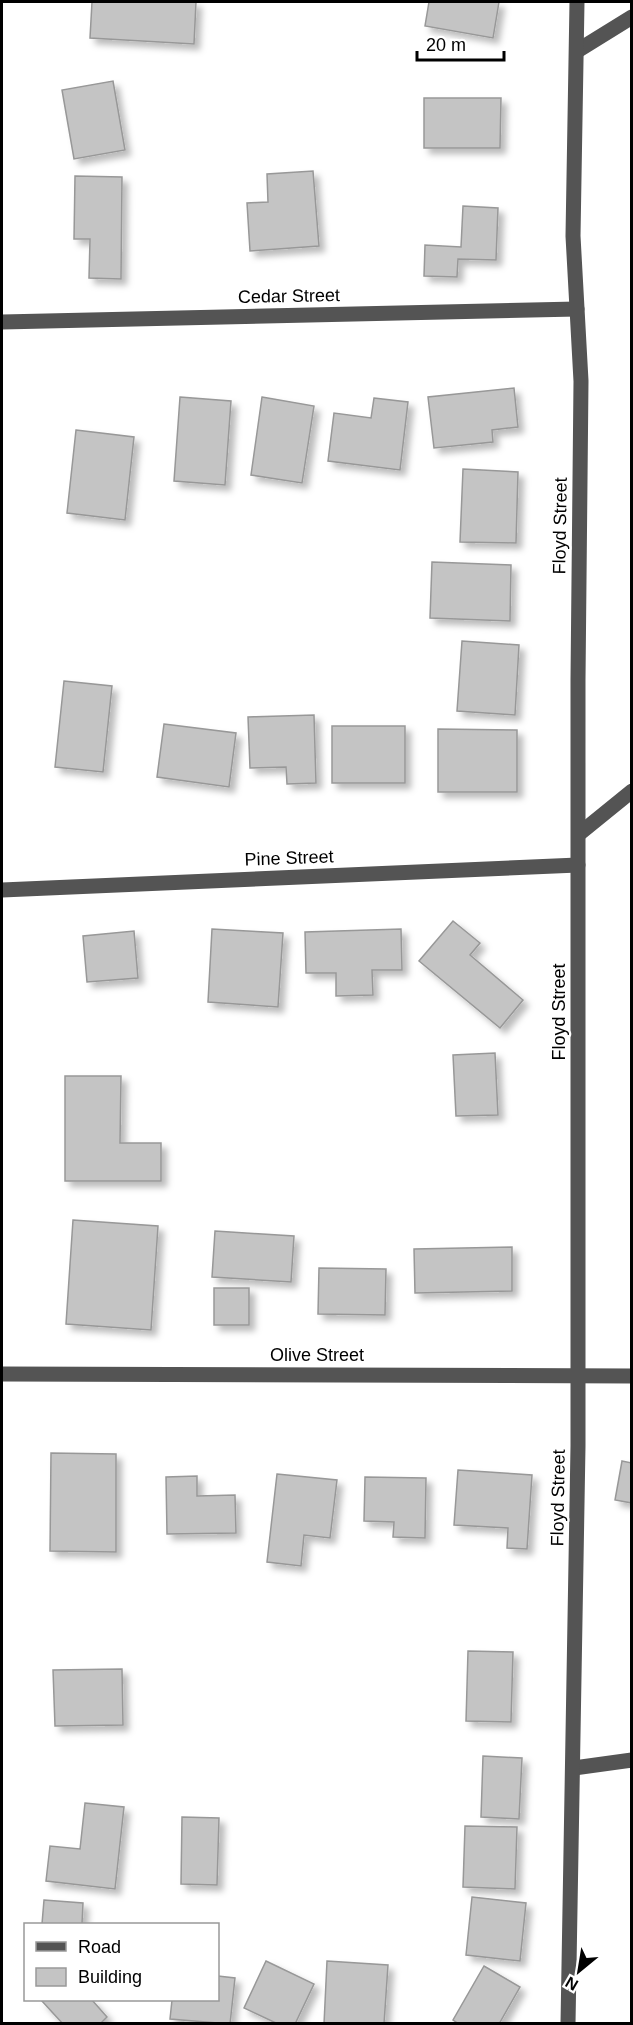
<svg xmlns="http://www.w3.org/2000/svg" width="633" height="2025" font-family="Helvetica,sans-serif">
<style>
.building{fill:#c4c4c4;stroke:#989898;stroke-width:1.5;filter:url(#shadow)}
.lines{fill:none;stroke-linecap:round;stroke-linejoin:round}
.minor{stroke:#545454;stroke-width:15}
.labels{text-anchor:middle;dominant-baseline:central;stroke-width:4.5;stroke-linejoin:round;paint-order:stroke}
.street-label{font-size:18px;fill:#000;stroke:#fff}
</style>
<defs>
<filter id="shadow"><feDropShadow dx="5.5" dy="5.5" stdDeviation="3" flood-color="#0004"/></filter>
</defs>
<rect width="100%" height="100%" fill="#fff"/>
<g class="building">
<path d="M 92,2 L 196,2 L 194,44 L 90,38 Z"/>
<path d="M 429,2 L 499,2 L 493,38 L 425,26 Z"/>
<path d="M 113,81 L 125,150 L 74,159 L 62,90 Z"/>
<path d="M 424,98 L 501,98 L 500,148 L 424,148 Z"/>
<path d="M 313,171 L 319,246 L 250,251 L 247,203 L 268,202 L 267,174 Z"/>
<path d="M 75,176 L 122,177 L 121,279 L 89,278 L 90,239 L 74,239 Z"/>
<path d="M 463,206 L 498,208 L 496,260 L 458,259 L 457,277 L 424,276 L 425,245 L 461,247 Z"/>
<path d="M 514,388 L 518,427 L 492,430 L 493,442 L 434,448 L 428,397 Z"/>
<path d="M 180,397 L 231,401 L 225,485 L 174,481 Z"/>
<path d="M 262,397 L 314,406 L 302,483 L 251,475 Z"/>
<path d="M 374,398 L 408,402 L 400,470 L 328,461 L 334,413 L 371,418 Z"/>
<path d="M 76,430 L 134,437 L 125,520 L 67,513 Z"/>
<path d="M 463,469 L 518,472 L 516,543 L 460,542 Z"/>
<path d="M 432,562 L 511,565 L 510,621 L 430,618 Z"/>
<path d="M 462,641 L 519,645 L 515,715 L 457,711 Z"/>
<path d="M 64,681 L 112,686 L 103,772 L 55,767 Z"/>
<path d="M 314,715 L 316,783 L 287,784 L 286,767 L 250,768 L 248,717 Z"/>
<path d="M 164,724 L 236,733 L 229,787 L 157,777 Z"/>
<rect x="332" y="726" width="73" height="57"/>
<path d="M 438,729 L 517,730 L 517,792 L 438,792 Z"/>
<path d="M 453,921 L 480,943 L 470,955 L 523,1000 L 500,1028 L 419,961 Z"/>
<path d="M 212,929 L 283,933 L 278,1007 L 208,1002 Z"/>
<path d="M 401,929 L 402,970 L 372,970 L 373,995 L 336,996 L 336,973 L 306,973 L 305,932 Z"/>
<path d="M 134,931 L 138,978 L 87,982 L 83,936 Z"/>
<path d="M 495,1053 L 498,1115 L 456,1116 L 453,1055 Z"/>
<path d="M 65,1076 L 121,1076 L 120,1143 L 161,1143 L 161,1181 L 65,1181 Z"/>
<path d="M 73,1220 L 158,1226 L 151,1330 L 66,1324 Z"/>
<path d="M 215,1231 L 294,1236 L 291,1282 L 212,1277 Z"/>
<path d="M 512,1247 L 512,1291 L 415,1293 L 414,1249 Z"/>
<path d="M 319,1268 L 386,1269 L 385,1315 L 318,1314 Z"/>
<rect x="214" y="1288" width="35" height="37"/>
<path d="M 51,1453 L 116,1454 L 116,1552 L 50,1551 Z"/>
<path d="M 622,1461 L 632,1463 L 632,1503 L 615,1500 Z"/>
<path d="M 458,1470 L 532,1475 L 527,1549 L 507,1548 L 508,1528 L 454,1525 Z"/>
<path d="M 277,1474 L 337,1480 L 330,1538 L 304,1535 L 301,1566 L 267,1562 Z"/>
<path d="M 197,1476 L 197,1496 L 235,1495 L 236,1533 L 167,1534 L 166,1477 Z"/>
<path d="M 365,1477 L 426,1478 L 425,1538 L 393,1537 L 394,1522 L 364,1521 Z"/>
<path d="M 468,1651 L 513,1652 L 511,1722 L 466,1721 Z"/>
<path d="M 122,1669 L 123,1725 L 55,1726 L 53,1670 Z"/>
<path d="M 483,1756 L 522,1758 L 519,1819 L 481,1817 Z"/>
<path d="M 85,1803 L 124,1807 L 115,1889 L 46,1881 L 50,1846 L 80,1849 Z"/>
<path d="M 182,1817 L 219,1818 L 217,1885 L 181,1884 Z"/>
<path d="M 465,1826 L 517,1827 L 515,1889 L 463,1887 Z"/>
<path d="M 472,1897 L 526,1903 L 520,1961 L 466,1955 Z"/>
<path d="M 44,1900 L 83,1903 L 82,1924 L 42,1924 Z"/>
<path d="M 266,1961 L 314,1984 L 295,2024 L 278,2024 L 244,2008 Z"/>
<path d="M 327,1961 L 388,1965 L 384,2024 L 324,2024 Z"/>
<path d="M 484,1966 L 520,1987 L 499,2024 L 459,2024 L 453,2020 Z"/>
<path d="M 218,1976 L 235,1978 L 230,2024 L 170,2019 L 172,2000 L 218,2000 Z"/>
<path d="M 41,2000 L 92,2000 L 107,2017 L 100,2024 L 63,2024 Z"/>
</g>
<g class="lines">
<g class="minor">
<path d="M 577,51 L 632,17"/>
<path d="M 2,322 L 577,309"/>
<path d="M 579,834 L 632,791"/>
<path d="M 2,890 L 578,865"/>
<path d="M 2,1374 L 632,1376"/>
<path d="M 574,1768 L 632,1760"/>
<path d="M 568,2024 L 578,1446 L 578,679 L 581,381 L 573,236 L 577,2"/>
</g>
</g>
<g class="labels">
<g class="street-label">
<text transform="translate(289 296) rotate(-1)">Cedar Street</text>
<text transform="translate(560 526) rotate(-89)">Floyd Street</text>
<text transform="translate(289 858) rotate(-2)">Pine Street</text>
<text transform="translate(559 1012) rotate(-90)">Floyd Street</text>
<text x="317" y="1355">Olive Street</text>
<text transform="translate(558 1498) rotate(-89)">Floyd Street</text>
</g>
</g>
<rect width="633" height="2025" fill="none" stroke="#000000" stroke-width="6"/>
<rect x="24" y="1923" width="195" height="78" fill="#ffffff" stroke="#999999" stroke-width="1.5"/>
<rect x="36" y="1942" width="30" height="9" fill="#545454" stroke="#999999" stroke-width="1.5"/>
<text x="78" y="1953" font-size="18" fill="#000000">Road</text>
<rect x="36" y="1968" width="30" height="18" fill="#c4c4c4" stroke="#999999" stroke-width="1.5"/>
<text x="78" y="1983" font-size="18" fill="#000000">Building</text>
<g transform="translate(579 1971) rotate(210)" stroke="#ffffff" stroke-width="4.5" paint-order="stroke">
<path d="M0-4.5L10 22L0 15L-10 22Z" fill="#000000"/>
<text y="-9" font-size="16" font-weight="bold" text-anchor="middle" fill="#000000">N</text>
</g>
<path d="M417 51v9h87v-9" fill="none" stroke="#000000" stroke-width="3"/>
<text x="426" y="51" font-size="18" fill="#000000" stroke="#ffffff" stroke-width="4.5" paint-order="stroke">20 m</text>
</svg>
